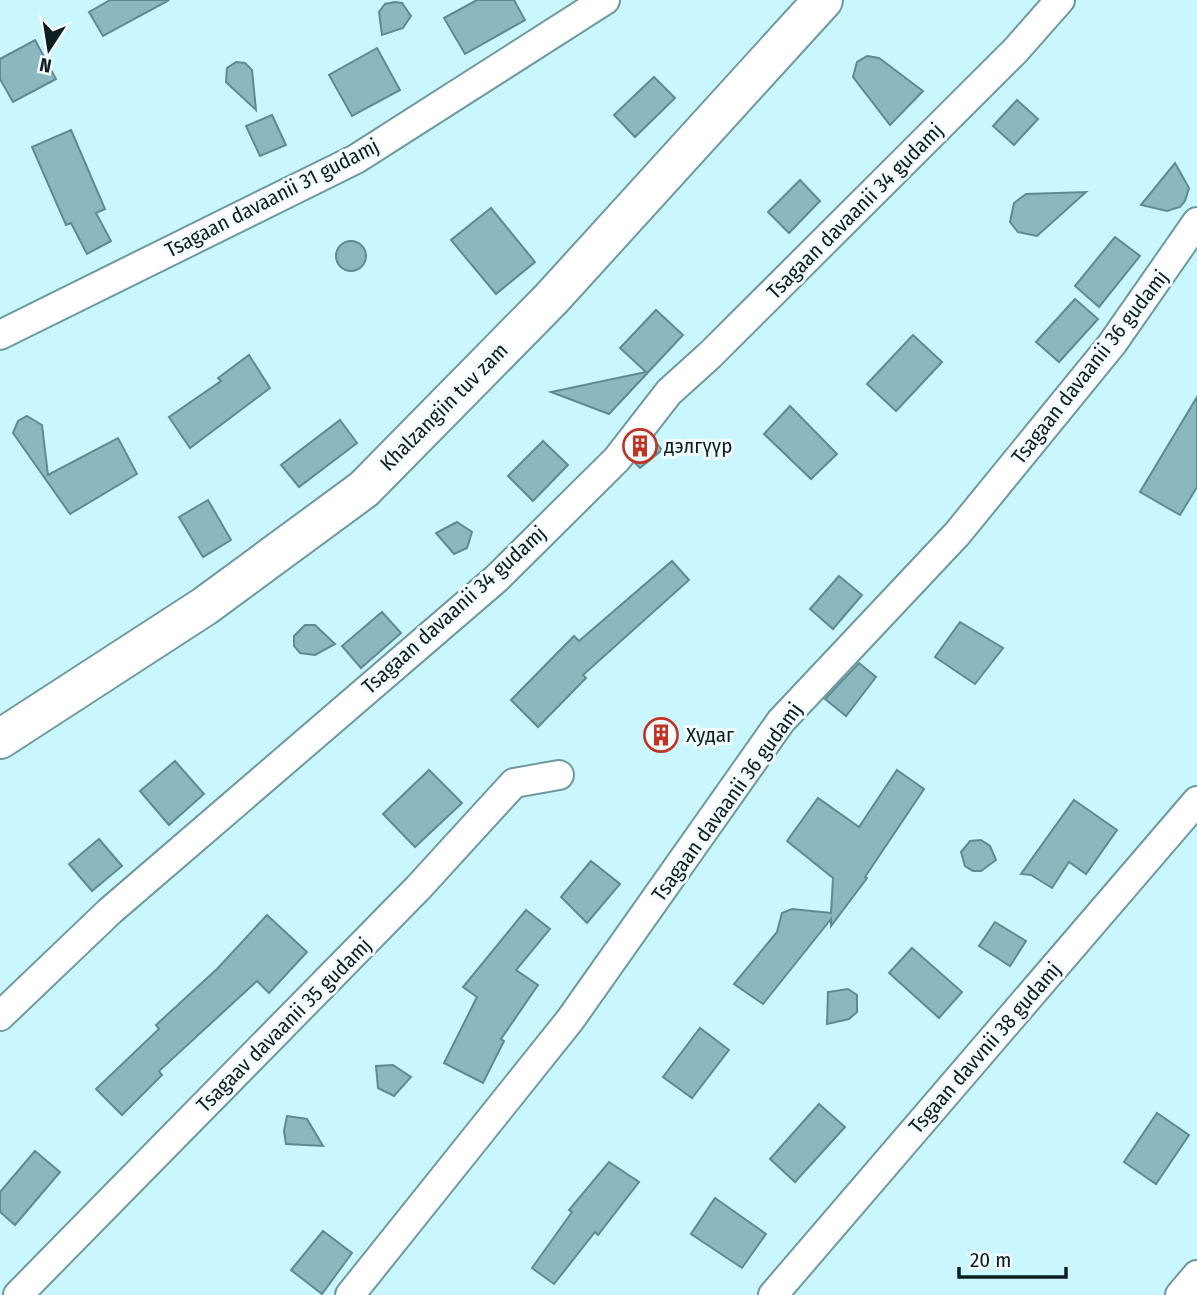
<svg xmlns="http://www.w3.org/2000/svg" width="1197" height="1295" font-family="'Fira Sans Condensed',sans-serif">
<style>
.building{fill:#8bb7bf;stroke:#5f8a91;stroke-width:2}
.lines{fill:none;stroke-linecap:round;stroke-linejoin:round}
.street-casing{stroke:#6f99a1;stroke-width:32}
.secondary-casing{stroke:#6f99a1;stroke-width:42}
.street{stroke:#fff;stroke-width:28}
.secondary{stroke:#fff;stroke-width:38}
.labels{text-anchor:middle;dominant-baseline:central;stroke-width:6;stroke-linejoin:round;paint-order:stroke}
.street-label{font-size:21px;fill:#0d1e21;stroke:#f3fcfe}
.poi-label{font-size:21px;fill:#0d1e21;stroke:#f3fcfe;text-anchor:start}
</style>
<rect width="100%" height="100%" fill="#c9f6ff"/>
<g class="building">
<path d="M 110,0 L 169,0 L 103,36 L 89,12 Z"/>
<path d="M 477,0 L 514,0 L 525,20 L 465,54 L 444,18 Z"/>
<path d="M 395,2 L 402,3 L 411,16 L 403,28 L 382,35 L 379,12 L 385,4 Z"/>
<path d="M 35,40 L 56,79 L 13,102 L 0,79 L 0,59 Z"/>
<path d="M 377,48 L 400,90 L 352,116 L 329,75 Z"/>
<path d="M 867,56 L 879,58 L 923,91 L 890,125 L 853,77 L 857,62 Z"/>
<path d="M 236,62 L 245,63 L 252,70 L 256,110 L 226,82 L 227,68 Z"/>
<path d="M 654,77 L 675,98 L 635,137 L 614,115 Z"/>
<path d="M 1017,100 L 1038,119 L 1014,145 L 993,126 Z"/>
<path d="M 272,115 L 286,145 L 260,156 L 246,126 Z"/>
<path d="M 71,130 L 105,209 L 96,213 L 111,241 L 87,254 L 71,223 L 66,225 L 32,147 Z"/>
<path d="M 1175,163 L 1189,188 L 1185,201 L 1180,207 L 1167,211 L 1141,205 Z"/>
<path d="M 800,180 L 820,201 L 789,233 L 768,212 Z"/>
<path d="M 1086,192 L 1037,236 L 1018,232 L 1010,222 L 1014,203 L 1026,194 Z"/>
<path d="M 491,208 L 535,262 L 496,294 L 451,240 Z"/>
<path d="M 1115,237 L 1140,256 L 1099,307 L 1075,286 Z"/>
<circle cx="351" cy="256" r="15"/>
<path d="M 1075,299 L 1098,319 L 1059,362 L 1036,342 Z"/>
<path d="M 656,310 L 683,335 L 609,414 L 551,392 L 646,372 L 620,348 Z"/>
<path d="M 913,335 L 942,362 L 896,411 L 867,384 Z"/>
<path d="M 249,355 L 270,388 L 190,448 L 169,417 L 221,381 L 218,378 Z"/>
<path d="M 1197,397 L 1197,487 L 1180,515 L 1140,492 Z"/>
<path d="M 790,406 L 837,454 L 811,479 L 764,434 Z"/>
<path d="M 27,416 L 42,425 L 48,475 L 118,438 L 137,474 L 70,514 L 13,433 L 18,421 Z"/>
<path d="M 340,420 L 357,443 L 299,487 L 281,465 Z"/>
<path d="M 653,439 L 662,450 L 640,468 L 635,463 Z"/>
<path d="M 543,441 L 568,465 L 533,501 L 508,476 Z"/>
<path d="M 208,500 L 231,540 L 203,557 L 179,517 Z"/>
<path d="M 457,522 L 472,532 L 467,548 L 454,554 L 436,533 Z"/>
<path d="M 672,561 L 689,580 L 583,675 L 586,678 L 538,727 L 511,700 L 574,636 L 579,641 Z"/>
<path d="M 839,576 L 862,595 L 833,629 L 810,609 Z"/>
<path d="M 382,612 L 401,633 L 361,668 L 342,646 Z"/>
<path d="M 960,622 L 1003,648 L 975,684 L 935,657 Z"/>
<path d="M 305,625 L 315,625 L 335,644 L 315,655 L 300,653 L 294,646 L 294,636 Z"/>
<path d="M 859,663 L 876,677 L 846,716 L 825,699 Z"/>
<path d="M 175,761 L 204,794 L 169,825 L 140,791 Z"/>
<path d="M 429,770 L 462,803 L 415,847 L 383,814 Z"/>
<path d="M 897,770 L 924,789 L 865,877 L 867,878 L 831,926 L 831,919 L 763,1004 L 734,984 L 777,932 L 782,913 L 792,909 L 831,913 L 833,878 L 787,841 L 818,798 L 859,827 Z"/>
<path d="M 1074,800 L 1117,830 L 1086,874 L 1069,862 L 1052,888 L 1031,875 L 1021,874 Z"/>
<path d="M 99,839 L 122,866 L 92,891 L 69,864 Z"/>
<path d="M 981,840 L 990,846 L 996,860 L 981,871 L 973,871 L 965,866 L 961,852 L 970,841 Z"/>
<path d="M 591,861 L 620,884 L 587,923 L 561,897 Z"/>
<path d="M 526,910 L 550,929 L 516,970 L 538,985 L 501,1039 L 504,1041 L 483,1083 L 444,1063 L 477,997 L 463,987 Z"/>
<path d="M 267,915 L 307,952 L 269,993 L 257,981 L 159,1071 L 162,1075 L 122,1115 L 96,1089 L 159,1029 L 156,1025 L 217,969 Z"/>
<path d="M 995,922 L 1026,941 L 1010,966 L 979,946 Z"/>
<path d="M 912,948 L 962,992 L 939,1018 L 889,973 Z"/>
<path d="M 848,989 L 857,995 L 857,1012 L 849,1019 L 827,1024 L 828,992 Z"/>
<path d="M 700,1028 L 729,1050 L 692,1098 L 663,1077 Z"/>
<path d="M 393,1065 L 411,1077 L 394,1096 L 378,1088 L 376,1066 Z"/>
<path d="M 819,1104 L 845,1127 L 795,1182 L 770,1159 Z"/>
<path d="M 1157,1113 L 1189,1135 L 1156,1184 L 1124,1162 Z"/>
<path d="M 287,1116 L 307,1119 L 323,1146 L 286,1144 L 284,1131 Z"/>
<path d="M 35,1151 L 60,1172 L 15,1225 L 0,1212 L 0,1192 Z"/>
<path d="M 609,1162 L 639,1182 L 598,1235 L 595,1232 L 554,1284 L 532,1268 L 572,1212 L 569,1210 Z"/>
<path d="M 715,1198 L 766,1234 L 742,1268 L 691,1234 Z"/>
<path d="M 323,1231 L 352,1253 L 322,1294 L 291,1270 Z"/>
</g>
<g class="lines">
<g class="street-casing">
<g id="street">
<path d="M 0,335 L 356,159 L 605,0"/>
<path d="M 0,1016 L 110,911 L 496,579 L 617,459 L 669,392 L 710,355 L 1015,51 L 1060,0"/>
<path d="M 18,1295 L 418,888 L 514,783 L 559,775"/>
<path d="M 350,1295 L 570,1020 L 781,721 L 957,534 L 1112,344 L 1197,222"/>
<path d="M 773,1295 L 1197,801"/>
<path d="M 1180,1295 L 1197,1275"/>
</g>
</g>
<g class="secondary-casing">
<path id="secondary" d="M 0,739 L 205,606 L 364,489 L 551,299 L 823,0"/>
</g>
<use href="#street" class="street"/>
<use href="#secondary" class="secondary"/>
</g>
<defs>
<g id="building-ring" transform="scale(1.75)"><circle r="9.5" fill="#f3fcfe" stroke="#c03423" stroke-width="1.5"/><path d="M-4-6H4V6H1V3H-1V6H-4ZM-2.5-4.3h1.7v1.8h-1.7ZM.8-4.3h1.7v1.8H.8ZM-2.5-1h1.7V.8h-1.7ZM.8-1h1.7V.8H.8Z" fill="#c03423"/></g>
</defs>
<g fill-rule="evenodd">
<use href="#building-ring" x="640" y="446"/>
<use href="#building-ring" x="661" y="735"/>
</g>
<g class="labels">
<g class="street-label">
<text transform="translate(272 198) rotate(-27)">Tsagaan davaanii 31 gudamj</text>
<text transform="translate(855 211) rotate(-45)">Tsagaan davaanii 34 gudamj</text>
<text transform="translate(1090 367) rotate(-52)">Tsagaan davaanii 36 gudamj</text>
<text transform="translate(444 407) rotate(-45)">Khalzangiin tuv zam</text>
<text transform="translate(454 610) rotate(-42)">Tsagaan davaanii 34 gudamj</text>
<text transform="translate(727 802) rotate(-54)">Tsagaan davaanii 36 gudamj</text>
<text transform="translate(284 1025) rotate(-45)">Tsagaav davaanii 35 gudamj</text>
<text transform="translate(985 1048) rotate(-49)">Tsgaan davvnii 38 gudamj</text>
</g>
<g class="poi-label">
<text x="664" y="446">дэлгүүр</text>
<text x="686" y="735">Худаг</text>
</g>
</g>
<g transform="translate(49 49) rotate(192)" stroke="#f3fcfe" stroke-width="5" paint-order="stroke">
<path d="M0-5L12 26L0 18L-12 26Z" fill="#0d1e21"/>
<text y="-10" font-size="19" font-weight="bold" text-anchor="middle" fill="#0d1e21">N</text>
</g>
<path d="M959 1267v10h107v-10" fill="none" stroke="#0d1e21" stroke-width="3.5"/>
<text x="970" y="1267" font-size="21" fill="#0d1e21" stroke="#f3fcfe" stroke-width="5" paint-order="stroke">20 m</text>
</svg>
